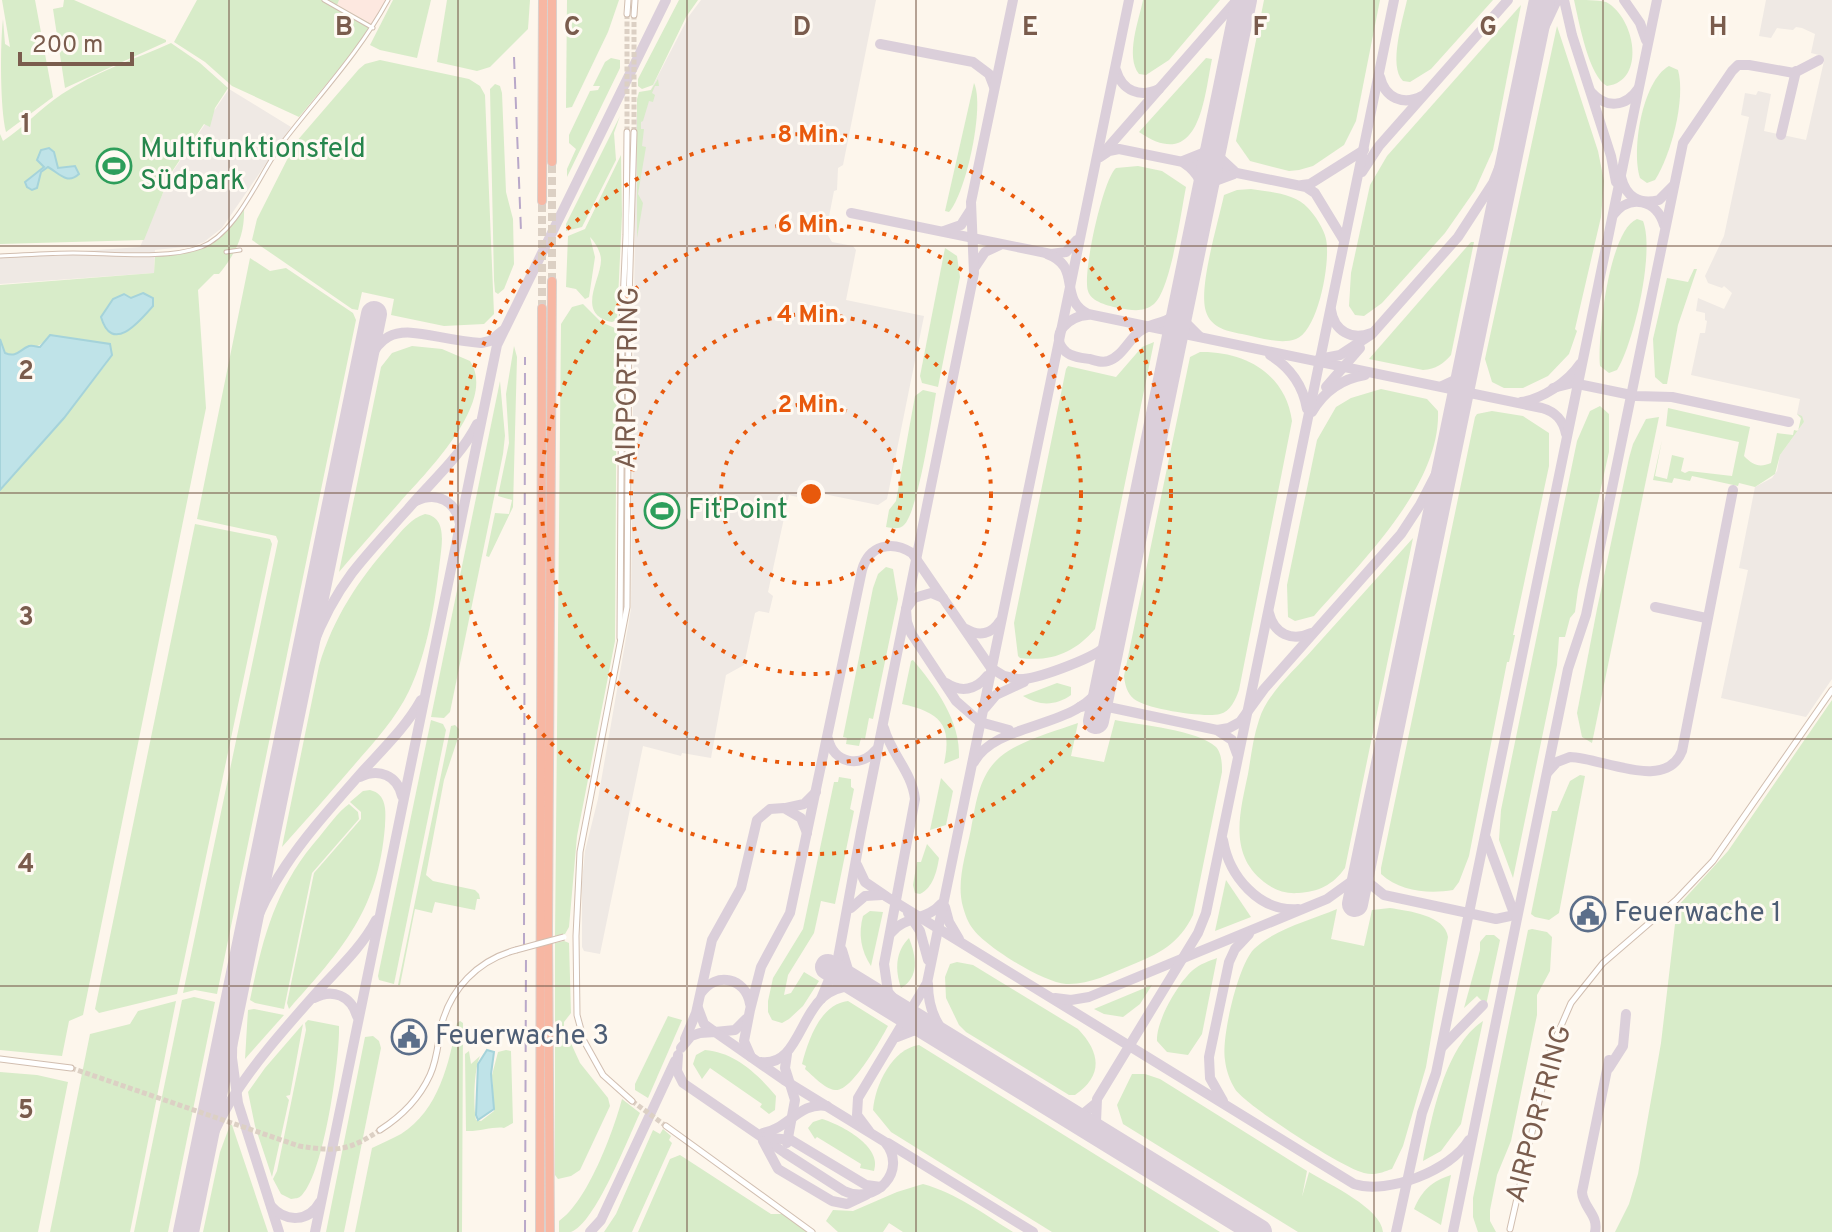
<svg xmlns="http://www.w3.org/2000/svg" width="1832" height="1232" font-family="Overpass,sans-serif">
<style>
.commercial{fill:#fde8e0}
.industrial{fill:#efe9e4}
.green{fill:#d8ecc9}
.water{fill:#bfe3e8;stroke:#a5d3da;stroke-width:2}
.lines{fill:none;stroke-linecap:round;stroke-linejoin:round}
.taxiway{stroke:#dbcfda;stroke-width:10}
.runway{stroke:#dbcfda;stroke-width:26}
.tertiary-tunnel{stroke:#dcd0c4;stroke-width:5;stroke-dasharray:5 2.5;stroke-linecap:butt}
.motorway-tunnel{stroke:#dcd0c4;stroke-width:8;stroke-dasharray:8 4;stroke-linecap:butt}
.minor-casing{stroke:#d1beb0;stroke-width:5}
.tertiary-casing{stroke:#d1beb0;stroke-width:7}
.motorway-casing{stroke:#dad1cd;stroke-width:10}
.minor{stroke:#fff;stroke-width:3}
.tertiary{stroke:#fff;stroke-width:5}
.motorway{stroke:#f7b7a3;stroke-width:8}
.rail{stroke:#b9a8c9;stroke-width:2;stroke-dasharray:12 8;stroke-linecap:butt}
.tertiary-bridge-casing{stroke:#d1beb0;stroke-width:7;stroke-linecap:butt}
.tertiary-bridge{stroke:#fff;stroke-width:5}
.grid{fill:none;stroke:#7a5c4d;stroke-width:2;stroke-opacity:0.55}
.ring{fill:none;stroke:#e8590c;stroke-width:4;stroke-dasharray:4 8}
.labels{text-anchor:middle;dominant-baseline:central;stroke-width:6;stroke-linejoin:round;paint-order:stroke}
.leisure-label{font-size:28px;fill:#27864d;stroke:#fffaf3;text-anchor:start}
.street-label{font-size:28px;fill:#7a5c4d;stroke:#fffaf3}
.service-label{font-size:28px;fill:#4e5e75;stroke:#fffaf3;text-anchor:start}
.grid-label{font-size:26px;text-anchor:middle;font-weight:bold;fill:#7a5c4d;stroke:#fffaf3;stroke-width:6;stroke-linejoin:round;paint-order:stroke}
.centre{fill:#e8590c;stroke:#fffaf3;stroke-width:4}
.ring-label{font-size:24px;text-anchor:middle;font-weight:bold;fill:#e8590c;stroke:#fffaf3;stroke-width:6;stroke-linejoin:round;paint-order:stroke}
</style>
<rect width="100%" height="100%" fill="#fdf6ec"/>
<path class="commercial" d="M 329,0 L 388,0 L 374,26 Z"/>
<g class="industrial">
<path d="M 701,0 L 876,0 L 843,165 L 838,168 L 837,190 L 834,191 L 826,232 L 832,242 L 853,246 L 856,250 L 846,300 L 924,316 L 887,499 L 878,505 L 799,489 L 797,497 L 789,495 L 768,592 L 773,596 L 769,613 L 759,611 L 755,613 L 744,665 L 726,675 L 711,758 L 682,753 L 681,756 L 643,746 L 600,954 L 584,951 L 582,947 L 582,882 L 585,851 L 598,799 L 631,609 L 636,118 L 689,16 Z"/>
<path d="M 1766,0 L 1832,0 L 1832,679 L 1806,717 L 1721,698 L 1748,570 L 1739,568 L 1755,487 L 1772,478 L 1777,471 L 1780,455 L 1804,422 L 1797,414 L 1800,399 L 1691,375 L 1700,333 L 1705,333 L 1707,321 L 1705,320 L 1705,313 L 1696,311 L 1698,298 L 1724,309 L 1732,293 L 1724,286 L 1722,288 L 1708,283 L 1705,276 L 1724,236 L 1749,117 L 1741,115 L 1745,93 L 1756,95 L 1758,91 L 1771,94 L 1764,131 L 1806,140 L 1824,61 L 1819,55 L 1811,53 L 1815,34 L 1802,28 L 1796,27 L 1793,30 L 1777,28 L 1771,38 L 1759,36 Z"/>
<path d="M 229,89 L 291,127 L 222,228 L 204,242 L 194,246 L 155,250 L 154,273 L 0,284 L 0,257 L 140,247 L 171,174 Z"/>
</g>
<g class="green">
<path d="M 2,0 L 35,0 L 53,97 L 6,132 C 0,109 0,44 3,19 L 5,44 L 10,47 Z"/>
<path d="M 64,0 L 74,0 L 166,40 L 166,42 L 65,88 L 53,9 L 63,7 Z"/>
<path d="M 197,0 L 339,0 L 337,5 L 371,24 L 353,52 L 299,117 L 232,86 L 205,62 L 174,42 Z"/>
<path d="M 393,0 L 431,0 L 417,58 L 380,50 L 370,45 Z"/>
<path d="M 447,0 L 530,0 L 528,29 L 490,67 L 477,71 L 437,62 Z"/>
<path d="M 567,0 L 619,0 L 608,32 L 572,107 L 566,108 Z"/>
<path d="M 679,0 L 698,0 L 686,17 L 653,85 L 642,89 L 638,86 L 638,79 Z"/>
<path d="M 1143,0 L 1220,0 L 1169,60 L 1146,75 L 1139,74 C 1125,56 1139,20 1143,0 Z"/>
<path d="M 1264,0 L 1380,0 L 1356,121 L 1344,145 L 1313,166 L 1299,170 L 1289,171 L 1250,161 L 1236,141 Z"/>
<path d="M 1407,0 L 1493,0 L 1431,69 L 1410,82 L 1403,81 C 1388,66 1403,19 1407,0 Z"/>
<path d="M 1574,0 C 1584,0 1597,0 1606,2 C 1635,17 1647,81 1607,86 C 1589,77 1579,22 1574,0 Z"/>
<path d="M 1521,5 L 1493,150 L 1475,190 L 1445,233 L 1382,303 L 1364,316 L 1355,315 L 1349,306 L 1351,273 L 1370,185 L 1387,156 Z"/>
<path d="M 1557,26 L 1598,151 L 1604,181 L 1601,217 L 1575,329 L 1577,331 L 1569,354 L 1548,376 L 1523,388 L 1504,388 L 1492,382 L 1485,359 Z"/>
<path d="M 171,43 L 200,63 L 228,88 L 215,108 L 210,127 L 204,124 L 171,173 L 144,240 L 0,244 L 0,134 L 3,141 C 24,127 41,108 62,94 C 95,72 135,59 171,43 Z"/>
<path d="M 611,58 L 620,60 L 620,68 L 567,177 L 567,169 L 576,149 L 569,143 L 569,135 L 590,91 L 598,90 L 600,86 L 593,86 L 605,62 Z"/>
<path d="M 1206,58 L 1212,59 C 1204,98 1200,174 1139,132 Z"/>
<path d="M 380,60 L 469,79 L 480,86 L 485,95 L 494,314 L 484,324 L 444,326 L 391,315 L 394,299 L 362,292 L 358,310 L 352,309 L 252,240 L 257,219 L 296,142 L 359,69 L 365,64 Z"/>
<path d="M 1669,66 L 1678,70 C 1686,99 1671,155 1655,180 L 1647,183 L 1640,178 C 1631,151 1642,81 1669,66 Z"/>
<path d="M 658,79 L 659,86 L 655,86 L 652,93 L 655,95 L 653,102 L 649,101 L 643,121 L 641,122 L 641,129 L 644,129 L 642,146 L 646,147 L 638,194 L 643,203 L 637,238 L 637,99 L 639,92 L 651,90 Z"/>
<path d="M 974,83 C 985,106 966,193 949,212 L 945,211 Z"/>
<path d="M 495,84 L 500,86 L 502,93 L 506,192 L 513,219 L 514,264 L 504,289 L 498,294 L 495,292 L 494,280 L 490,89 Z"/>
<path d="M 620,116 L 614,133 L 616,160 L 582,227 L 566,231 L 566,224 Z"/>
<path d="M 621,155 L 622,215 L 617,320 L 612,322 C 575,314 601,280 601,260 C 601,252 595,242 590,237 L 595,257 L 589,297 L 585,299 L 576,289 L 566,287 L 568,236 L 585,229 Z"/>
<path d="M 1138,166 L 1162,171 L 1186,187 C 1181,212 1171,289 1154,304 C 1143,313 1131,310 1119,308 C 1109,306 1091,302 1088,291 C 1082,274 1103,179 1116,168 Z"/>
<path d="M 1251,189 C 1269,192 1295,193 1308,208 C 1315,215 1324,229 1326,239 C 1331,262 1318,331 1296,339 C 1280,345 1258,337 1242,334 C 1225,331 1209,327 1205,308 C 1200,282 1218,223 1224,195 L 1237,190 Z"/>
<path d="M 244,208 C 245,235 236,253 219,274 L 214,274 L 198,290 L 206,408 L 83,1015 L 69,1021 L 62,1056 L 0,1050 L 0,490 L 64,418 L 107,363 L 110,344 L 51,335 C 40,347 21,358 5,353 L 0,339 L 0,285 L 154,273 L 155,256 C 206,252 214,250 244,208 Z"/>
<path d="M 1637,219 L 1643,221 C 1655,252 1634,342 1617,370 L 1609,373 L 1600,366 C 1597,338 1609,230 1637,219 Z"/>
<path d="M 1471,242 L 1474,242 L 1451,355 C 1443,364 1436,369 1423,370 L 1369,359 Z"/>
<path d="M 945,248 L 957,256 L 960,277 L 938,387 L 922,383 L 920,376 Z"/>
<path d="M 250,258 L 270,271 L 286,268 L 353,313 L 356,320 L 217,994 L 195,990 L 183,993 L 278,541 L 276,536 L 267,534 L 197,519 Z"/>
<path d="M 1694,269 L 1697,269 L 1678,325 L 1667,384 L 1663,384 L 1655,377 L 1653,339 L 1667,278 L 1688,282 Z"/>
<path d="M 583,304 L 601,322 L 617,329 L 615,641 L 577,836 L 569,927 L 565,934 L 555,936 L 561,324 L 572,307 Z"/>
<path d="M 1154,342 L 1095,629 C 1075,652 1053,662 1020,658 L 1018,656 L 1014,623 L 1066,369 L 1068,366 L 1116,377 L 1142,347 Z"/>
<path d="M 412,346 L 442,349 L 470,361 C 498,402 425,474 400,502 C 380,525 359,548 339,572 L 381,367 L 392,353 Z"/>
<path d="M 514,346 L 517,357 L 513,507 L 489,557 L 486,556 L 495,513 L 509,514 L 512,500 L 498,496 L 509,443 L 506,394 Z"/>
<path d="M 1200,352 C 1245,351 1286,374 1292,421 L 1239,690 C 1236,699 1230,712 1220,714 C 1204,718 1146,709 1134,699 C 1127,693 1125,685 1124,676 L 1190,357 Z"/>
<path d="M 500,381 L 505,436 L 503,454 L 450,712 L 444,718 L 431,717 Z"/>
<path d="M 1381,389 L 1427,399 L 1438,411 C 1441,486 1360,563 1314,616 L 1295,621 L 1288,617 L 1287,585 L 1317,440 L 1336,407 L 1351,398 Z"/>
<path d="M 923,390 L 936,393 C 932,417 918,512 904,525 C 899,530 893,528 886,527 L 889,510 L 896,501 L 915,396 Z"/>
<path d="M 1600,406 L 1609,414 L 1609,452 L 1578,590 L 1575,612 L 1570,618 L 1565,637 L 1559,637 L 1557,665 L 1513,878 L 1499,840 L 1501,810 L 1577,441 L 1590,411 Z"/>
<path d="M 1668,408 L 1750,427 L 1744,456 C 1753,465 1759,468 1771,463 L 1777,433 L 1793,435 L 1794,430 L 1798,431 L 1801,418 L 1797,414 L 1802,416 L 1804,422 L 1780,455 L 1775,474 L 1755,487 L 1739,483 L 1738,486 L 1692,476 L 1690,481 L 1674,478 L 1672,483 L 1653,480 L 1662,440 L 1655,476 L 1667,479 L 1672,455 L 1684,458 L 1681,471 L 1685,473 L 1689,471 L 1732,476 L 1739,442 L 1666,426 Z"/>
<path d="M 1492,411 L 1523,416 L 1549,433 L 1549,466 L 1513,635 L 1515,635 L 1509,662 L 1507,662 L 1469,856 L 1459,882 L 1453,890 C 1430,894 1400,892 1381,874 L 1381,868 L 1475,417 L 1477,414 Z"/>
<path d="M 1659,417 L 1592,743 L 1582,737 L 1577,713 L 1597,609 L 1629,458 L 1633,444 L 1646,419 Z"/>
<path d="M 425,514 C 447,517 442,543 440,560 C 435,603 428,651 409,691 C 396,718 375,741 355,764 C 331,792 306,820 282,847 L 319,666 C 333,618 359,579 392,542 C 402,531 411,518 425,514 Z"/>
<path d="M 195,524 L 270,539 L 272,544 L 177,994 L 99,1013 L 95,1009 Z"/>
<path d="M 1413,538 L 1345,868 C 1333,885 1318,892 1298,893 C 1286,894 1274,890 1264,882 C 1228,854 1240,812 1248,774 C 1251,757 1253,738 1259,720 C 1267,693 1296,669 1314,648 C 1347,611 1380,575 1413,538 Z"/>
<path d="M 886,567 L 893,569 L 898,599 L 873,719 L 869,718 L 865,739 L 861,738 L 859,746 L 846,744 L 847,738 L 843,737 L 873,588 L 878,574 Z"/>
<path d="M 913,660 C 936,687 961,722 959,758 L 944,764 C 953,724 939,712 902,704 L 911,661 Z"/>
<path d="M 1057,683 L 1071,687 L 1071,695 C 1056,706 1039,706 1023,696 Z"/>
<path d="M 1832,700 L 1832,1232 L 1615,1232 L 1629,1204 L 1638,1174 L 1661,1043 L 1677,907 L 1728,851 Z"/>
<path d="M 431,720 L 443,724 L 446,730 L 394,984 L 379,980 L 378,976 Z"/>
<path d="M 1115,720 C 1140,725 1198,730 1216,747 C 1222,754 1222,764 1222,772 L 1193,915 C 1179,944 1159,954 1129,966 C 1109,974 1089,985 1066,984 C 1043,982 986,947 973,929 C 968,923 965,914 963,907 C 956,882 966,854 971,829 C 976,803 979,775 1000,757 C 1021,740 1053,732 1078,723 L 1071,756 L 1104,762 Z"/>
<path d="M 455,725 L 459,729 L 459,735 L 444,780 L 426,875 L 433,881 L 475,890 L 479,894 L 480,899 L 477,899 L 475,910 L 435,902 L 432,913 L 415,909 L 400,985 L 398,985 L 451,726 Z"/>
<path d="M 1580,775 L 1585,776 L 1559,913 L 1549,920 L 1535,917 L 1531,914 L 1552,811 L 1557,811 L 1570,781 Z"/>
<path d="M 839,777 L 851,779 L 851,787 L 854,789 L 850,809 L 854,811 L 835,904 L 821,901 L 814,933 L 788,975 L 784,995 L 791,993 L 804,972 L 819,981 L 803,1006 L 789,1019 L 782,1023 L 772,1020 L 768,1012 L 768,1001 L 773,978 L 803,929 L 834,782 L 838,782 Z"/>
<path d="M 941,778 L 953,791 L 946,825 L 930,830 Z"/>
<path d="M 370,790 C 387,794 386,811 385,826 C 378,911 343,948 289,1009 L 287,1003 L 314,873 L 361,819 L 361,812 L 350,802 L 363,791 Z"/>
<path d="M 349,804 L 358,812 L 359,819 L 312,873 L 284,1009 L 255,1003 L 250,1000 C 263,936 276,886 320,836 C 329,825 338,812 349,804 Z"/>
<path d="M 927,844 L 939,858 C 937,871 933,888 920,894 L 915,893 L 913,885 L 917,862 L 921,862 Z"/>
<path d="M 1226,880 L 1251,917 L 1215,931 Z"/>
<path d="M 1390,908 C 1408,911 1445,915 1448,937 L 1426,1067 L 1403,1146 L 1392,1169 C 1383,1172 1375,1176 1364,1173 C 1344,1169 1245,1105 1235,1089 C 1230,1081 1226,1070 1225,1060 C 1221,1038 1238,965 1254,949 C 1275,929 1311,920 1337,909 L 1331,939 L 1364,946 L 1372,910 Z"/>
<path d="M 870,911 L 883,912 L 871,966 C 861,951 858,934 863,916 Z"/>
<path d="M 1532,929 L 1547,932 L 1552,937 L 1550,971 L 1537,995 L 1537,1015 L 1511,1141 L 1497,1175 L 1490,1210 L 1490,1221 L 1496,1232 L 1478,1232 L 1473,1217 L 1473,1198 L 1528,930 Z"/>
<path d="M 1486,935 L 1494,935 L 1500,940 L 1486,1005 L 1477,996 L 1464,1008 L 1480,950 L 1480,942 Z"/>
<path d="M 909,938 C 916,956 920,977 901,988 C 895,970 895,952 909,938 Z"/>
<path d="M 564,941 L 569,943 L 571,1013 L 564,1022 L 564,1028 L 580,1063 L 608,1098 L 610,1106 L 580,1170 L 571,1176 L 558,1179 L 555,1175 L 555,943 Z"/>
<path d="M 1217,958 L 1202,1034 L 1188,1055 L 1167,1052 L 1157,1041 C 1156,1021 1178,983 1193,970 C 1200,964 1209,961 1217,958 Z"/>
<path d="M 957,962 L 973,965 L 1078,1029 C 1101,1053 1103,1076 1075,1095 L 1069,1095 L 966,1032 L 959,1025 L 946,998 L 945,977 L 950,964 Z"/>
<path d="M 1152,985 L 1140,1004 L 1123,1017 L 1104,1014 L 1094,1009 Z"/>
<path d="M 194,997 L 215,1002 L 168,1232 L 134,1232 L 182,1000 Z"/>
<path d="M 176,1001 L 130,1232 L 50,1232 L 90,1034 L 130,1024 L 138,1011 Z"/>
<path d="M 848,1001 L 888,1026 C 881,1039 851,1093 835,1090 C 825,1089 812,1075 805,1069 L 806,1066 L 802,1064 C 808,1041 820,1004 848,1001 Z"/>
<path d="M 254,1009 L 284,1015 L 245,1059 L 248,1010 Z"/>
<path d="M 668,1016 L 682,1020 L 648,1098 L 635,1090 L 635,1084 Z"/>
<path d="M 308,1020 L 339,1026 C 340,1059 324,1172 302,1195 C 298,1199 296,1198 291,1199 L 281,1194 L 273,1179 L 277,1171 L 306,1030 L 305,1023 Z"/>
<path d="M 460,1021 L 463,1023 L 462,1232 L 355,1232 L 372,1148 C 382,1143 392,1139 401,1134 C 439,1110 449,1063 457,1023 Z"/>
<path d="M 1483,1021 L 1461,1124 L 1441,1151 L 1423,1161 C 1432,1116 1445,1046 1483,1021 Z"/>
<path d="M 303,1024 L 290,1095 L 286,1096 L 289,1100 L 272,1177 L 255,1126 L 248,1092 L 265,1068 Z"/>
<path d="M 373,1036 L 379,1041 L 381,1048 L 344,1232 L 326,1232 L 365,1037 Z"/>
<path d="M 919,1045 L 1220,1232 L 1052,1232 L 891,1132 L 873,1110 C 875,1085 892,1049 919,1045 Z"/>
<path d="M 506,1050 L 511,1051 L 513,1123 L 504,1128 C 495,1126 478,1132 466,1131 L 465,1054 L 469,1051 L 471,1064 L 480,1056 C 474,1069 473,1105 476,1120 L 481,1121 L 494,1111 L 492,1075 L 498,1052 Z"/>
<path d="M 705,1050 C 734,1052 758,1074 776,1096 L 775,1110 L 769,1114 L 760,1107 L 762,1104 L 710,1068 L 702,1079 L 693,1064 L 696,1055 Z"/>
<path d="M 0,1072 L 37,1075 L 68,1082 L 38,1232 L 0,1232 Z"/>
<path d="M 1132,1074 L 1145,1074 L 1160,1079 L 1307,1171 L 1302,1197 L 1309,1172 C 1330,1185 1381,1208 1383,1232 L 1298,1232 L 1123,1124 L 1117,1105 Z"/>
<path d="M 622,1099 L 640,1113 C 628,1138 595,1224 571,1232 C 570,1232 560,1232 559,1232 L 559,1221 C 587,1202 613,1133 622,1099 Z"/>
<path d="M 822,1119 C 842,1125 883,1147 874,1171 L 860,1168 L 861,1164 L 817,1137 L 815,1139 L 808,1128 L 813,1122 Z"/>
<path d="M 230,1125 L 232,1125 L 268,1232 L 203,1232 L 220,1152 Z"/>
<path d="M 663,1129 L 671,1136 L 669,1140 L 672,1143 L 632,1232 L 604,1232 L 616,1214 L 653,1130 L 660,1134 Z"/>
<path d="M 680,1155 L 771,1214 L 783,1214 L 807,1232 L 638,1232 L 670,1159 Z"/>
<path d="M 1451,1175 L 1441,1225 L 1414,1209 C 1422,1190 1432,1181 1451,1175 Z"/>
<path d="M 923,1184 C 956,1193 984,1214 1013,1232 L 903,1232 L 889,1223 L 883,1232 L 838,1232 L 826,1221 L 833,1210 L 853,1211 L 897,1192 Z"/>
</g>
<g class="water">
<path d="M 49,148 L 54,152 L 58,168 L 75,166 L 79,174 C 67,185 59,173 48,167 L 41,172 L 37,188 L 32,190 L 27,187 L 25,182 L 44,167 L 37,160 L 41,150 Z"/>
<path d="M 143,293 L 153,298 L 153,306 C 140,321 112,355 101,317 L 113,299 L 124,294 L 131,298 Z"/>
<path d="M 50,335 L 110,344 L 112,355 L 64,418 L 0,490 L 0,339 L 5,353 C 17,358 19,350 29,346 C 33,345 37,347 40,347 Z"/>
<path d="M 487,1050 L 494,1052 L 491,1074 L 494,1109 L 478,1120 L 476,1115 L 478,1064 Z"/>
</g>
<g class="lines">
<g class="taxiway">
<path d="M 1564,0 L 1572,35 L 1611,156 L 1616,182"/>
<path d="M 1624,0 L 1640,23 L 1646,40"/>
<path d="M 1535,31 L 1539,0"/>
<path d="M 880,44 L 973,62 L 989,74 L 994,87"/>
<path d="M 1116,70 C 1122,91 1140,98 1159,89"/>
<path d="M 1380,77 C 1385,98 1403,106 1422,96"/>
<path d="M 1523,91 L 1537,43 L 1557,0"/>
<path d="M 1591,92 C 1606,109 1626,107 1638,89"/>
<path d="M 1781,135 L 1796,71"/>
<path d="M 1216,138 L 1220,158 L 1234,171"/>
<path d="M 1104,152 L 1237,0"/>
<path d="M 1100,157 L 1109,151 L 1119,149 L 1306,187 L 1315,193 L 1343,239"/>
<path d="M 1183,161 L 1203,153 L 1217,133"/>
<path d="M 1184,163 C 1199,173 1203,184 1203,202"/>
<path d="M 1362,172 L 1379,146 L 1508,0"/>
<path d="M 1621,177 C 1626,197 1639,205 1659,200 L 1673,186"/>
<path d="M 1302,185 L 1310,184 L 1364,150"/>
<path d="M 1204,197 L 1215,181 L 1234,174"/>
<path d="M 851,213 L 1051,254 L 1066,252 L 1077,240"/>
<path d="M 1613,215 C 1630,193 1657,200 1664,225"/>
<path d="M 944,231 L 961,225 L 970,211"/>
<path d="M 1047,254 C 1083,267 1057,298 1088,314 L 1542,408 C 1556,412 1563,420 1566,434"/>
<path d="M 975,267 L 985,252 L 1000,245"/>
<path d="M 1182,304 L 1186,323 L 1200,337"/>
<path d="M 1331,310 C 1334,331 1352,341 1371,333"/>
<path d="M 1088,315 C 1070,315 1047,335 1066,352 C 1072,357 1082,358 1090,359 C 1096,361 1102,363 1108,361 C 1122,357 1129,339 1140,331 C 1162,316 1168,331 1183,298"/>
<path d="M 1270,355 C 1291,368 1303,385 1307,409"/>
<path d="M 1319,359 L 1340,355 L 1372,334 L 1458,237 L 1493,183 L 1509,143 L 1520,107"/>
<path d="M 1442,386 L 1457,379 L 1467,361"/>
<path d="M 1326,387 L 1360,348"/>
<path d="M 1553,388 L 1573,383 L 1636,396 L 1672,397 L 1789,422"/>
<path d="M 357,398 C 378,303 411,338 481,343 L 490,341 L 502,331"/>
<path d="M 1521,402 C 1542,399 1568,382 1580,364"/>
<path d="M 1312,412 C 1324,391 1341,379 1365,375"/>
<path d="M 416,501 C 437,491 456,501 460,524"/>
<path d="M 943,598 L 931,593 L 914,598 L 906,609 L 907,622 L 911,633 L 956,701 L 980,722 L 1009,730"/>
<path d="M 1655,607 L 1706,618"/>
<path d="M 1269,613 C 1274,634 1292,642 1311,633"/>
<path d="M 966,629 C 979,637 992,634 1000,621"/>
<path d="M 1016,679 C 1032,682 1093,658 1105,647 C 1109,642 1112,636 1114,630"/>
<path d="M 946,683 C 961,693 976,690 987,676"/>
<path d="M 1080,707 L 1094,704 L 1217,730 L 1232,740 L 1237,754"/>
<path d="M 985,708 L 996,695 L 1024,682"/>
<path d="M 884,728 C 891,754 912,772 915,799 L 884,964 L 888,992 L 908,1016"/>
<path d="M 289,730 C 301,674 316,621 352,573 C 369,551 389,530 408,509 C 431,482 461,456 477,424"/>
<path d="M 1217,730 L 1229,728 L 1240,722 L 1264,689 L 1401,534 L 1420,505 L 1436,474 L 1453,429"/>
<path d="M 828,739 C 834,763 860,769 876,750"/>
<path d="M 974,762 C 997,720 1082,730 1104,681"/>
<path d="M 1548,772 L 1557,762 L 1570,757 C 1603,758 1666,792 1682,751 L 1733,490"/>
<path d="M 360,777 C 379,768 397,775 402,796"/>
<path d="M 786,808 L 804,804 L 816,792"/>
<path d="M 1486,838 L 1515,916"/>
<path d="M 1223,840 C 1229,876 1259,912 1298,909"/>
<path d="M 1365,863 L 1369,883 L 1384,895 L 1496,919 L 1510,916 L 1519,906"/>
<path d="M 857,865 L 865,882 L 887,897 L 1354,1184 C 1388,1195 1451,1170 1469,1140"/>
<path d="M 945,907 L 949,922 L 959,939"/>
<path d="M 851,908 L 865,896 L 882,895"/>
<path d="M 908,913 L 920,931 L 928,960"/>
<path d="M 891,933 C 904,916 928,920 941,904"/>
<path d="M 842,950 L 849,973 L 860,987"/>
<path d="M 241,963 C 265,879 306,836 362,772 C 383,749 406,727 421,700"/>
<path d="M 928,984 C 928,1012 940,1034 962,1050"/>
<path d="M 701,993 C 716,971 746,978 750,1004"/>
<path d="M 314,998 C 333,988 351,996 357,1016"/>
<path d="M 1055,998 L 1071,1000 L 1089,997 L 1327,899 L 1352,881 L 1365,857"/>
<path d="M 821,999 L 838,958 L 861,832 L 974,273 L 971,202 L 1013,0"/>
<path d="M 233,1002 L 232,1058 L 238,1103 L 279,1232"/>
<path d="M 698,1008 L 704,1024 L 715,1032 L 735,1030 L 746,1019"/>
<path d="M 897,1037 L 915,1030 L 938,1035"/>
<path d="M 685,1039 L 696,1013 L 712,940 L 741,888 L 757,820 L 770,809 L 784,808 L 801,818 L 807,833"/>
<path d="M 1442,1047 L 1483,1005"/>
<path d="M 787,1054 L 785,1068 L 795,1100 L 787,1143"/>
<path d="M 678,1055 L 677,1071 L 683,1083 L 785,1153 L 844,1191 C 875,1206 909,1171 885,1142 L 784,1080 L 715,1032 L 700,1033 L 691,1036 L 681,1048"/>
<path d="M 751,1057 L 744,1041 L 750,1010 L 761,967 L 790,913 L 862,570 C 869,545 892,540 912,553 L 991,668 L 1004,676 L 1022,680"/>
<path d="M 761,1062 C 808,1068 797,978 860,987"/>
<path d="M 1609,1068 L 1623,1046 L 1626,1014"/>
<path d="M 1223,1101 L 1210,1078 L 1209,1057 L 1229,962 L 1235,949 L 1249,934"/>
<path d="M 1065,1113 L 1084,1113 L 1095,1104"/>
<path d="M 869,1131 L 857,1115 L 858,1098 L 927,983 L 1129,0"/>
<path d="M 763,1133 C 788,1129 800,1101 827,1106"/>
<path d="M 762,1137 L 791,1140 L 866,1185 L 881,1187"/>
<path d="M 1109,1140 L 1096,1122 L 1097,1099 L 1198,933 L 1206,913 L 1394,0"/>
<path d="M 763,1141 L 778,1169 L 832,1201 L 847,1204 L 866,1195"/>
<path d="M 888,1143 L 1033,1232"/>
<path d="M 271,1206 C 286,1223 309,1222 320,1202"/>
<path d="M 188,1232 C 197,1126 250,1068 317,992 C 338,969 362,947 376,920"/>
<path d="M 315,1232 L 497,345 L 666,0"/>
<path d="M 590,1232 L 601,1220 L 675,1061"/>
<path d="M 1396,1232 L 1422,1113 L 1436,1073 L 1657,0"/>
<path d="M 1453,1232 L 1568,669 L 1586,615 L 1683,143 L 1732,71 L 1738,65 L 1749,65 L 1794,73 L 1819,60"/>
<path d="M 1595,1232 C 1599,1215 1583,1208 1582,1192 L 1609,1060"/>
</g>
<g class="runway">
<path d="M 1096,721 L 1244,0"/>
<path d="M 1355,904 L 1542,0"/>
<path d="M 828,967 L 1259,1232"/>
<path d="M 186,1232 L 374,314"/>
</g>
<g class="tertiary-tunnel">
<path d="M 627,14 L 627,132"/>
<path d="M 634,132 L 634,15"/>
<path d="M 71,1068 L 299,1146 C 336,1152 349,1151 380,1130"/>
<path d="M 632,1101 L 666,1126"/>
</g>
<g class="motorway-tunnel">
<path d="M 552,281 L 552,162"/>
<path d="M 542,308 L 542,201"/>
</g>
<g class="minor-casing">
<g id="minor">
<path d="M 324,0 L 373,28"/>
<path d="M 226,252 L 240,250"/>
<path d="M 0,256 C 24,255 49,253 73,253 C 111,253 166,260 201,247 C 238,233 260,172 283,142 C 319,95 359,53 388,0"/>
</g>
</g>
<g class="tertiary-casing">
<g id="tertiary">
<path d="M 627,14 L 628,0"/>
<path d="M 634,15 L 635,0"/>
<path d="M 620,638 L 622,324 L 626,235 L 627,132"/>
<path d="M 0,1059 L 71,1068"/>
<path d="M 632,1101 L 603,1075 L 584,1041 L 577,1015 L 576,936 L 580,852 L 627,607 L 629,300 L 634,132"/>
<path d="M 666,1126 L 812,1232"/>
<path d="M 380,1130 C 402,1116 419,1099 430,1075 C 437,1060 438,1043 441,1027 C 450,989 478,960 516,950"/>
<path d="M 1510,1229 L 1551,1049 L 1571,1003 L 1603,963 L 1676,900 L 1713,861 L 1832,690"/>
</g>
</g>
<g class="motorway-casing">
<g id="motorway">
<path d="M 552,0 L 552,162"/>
<path d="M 542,201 L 543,0"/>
<path d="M 540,1232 L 542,308"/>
<path d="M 550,1232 L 548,929 L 552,281"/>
</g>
</g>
<use href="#minor" class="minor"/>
<use href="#tertiary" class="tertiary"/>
<use href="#motorway" class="motorway"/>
<g class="rail">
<path d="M 514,57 L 521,231"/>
<path d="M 524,945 L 525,357"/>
<path d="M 525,1232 L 526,953"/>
</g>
<g class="tertiary-bridge-casing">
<path id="tertiary-bridge" d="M 516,950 L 564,937"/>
</g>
<use href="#tertiary-bridge" class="tertiary-bridge"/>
</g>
<path class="grid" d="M 229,0 L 229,1232M 458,0 L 458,1232M 687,0 L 687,1232M 916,0 L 916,1232M 1145,0 L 1145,1232M 1374,0 L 1374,1232M 1603,0 L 1603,1232M 0,246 L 1832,246M 0,493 L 1832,493M 0,739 L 1832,739M 0,986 L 1832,986"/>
<g class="ring">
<circle cx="811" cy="494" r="90"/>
<circle cx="811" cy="494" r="180"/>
<circle cx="811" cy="494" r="270"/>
<circle cx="811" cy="494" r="360"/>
</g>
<defs>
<g id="stadium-ring" transform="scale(1.8)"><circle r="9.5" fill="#fffaf3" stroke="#2e9e5b" stroke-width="1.5"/><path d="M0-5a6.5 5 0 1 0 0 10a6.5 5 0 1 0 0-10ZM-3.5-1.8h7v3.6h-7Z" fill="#2e9e5b"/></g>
<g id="civic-ring" transform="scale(1.8)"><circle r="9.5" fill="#fffaf3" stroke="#5c6f8a" stroke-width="1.5"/><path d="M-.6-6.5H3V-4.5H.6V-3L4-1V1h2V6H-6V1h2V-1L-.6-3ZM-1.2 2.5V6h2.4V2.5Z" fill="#5c6f8a"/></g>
</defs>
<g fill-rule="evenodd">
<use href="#stadium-ring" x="114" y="166"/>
<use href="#stadium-ring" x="662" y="511"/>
<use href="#civic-ring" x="1588" y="914"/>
<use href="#civic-ring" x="409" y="1037"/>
</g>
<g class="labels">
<g class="leisure-label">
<text x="140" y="150">Multifunktionsfeld<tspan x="140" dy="32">Südpark</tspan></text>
<text x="688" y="511">FitPoint</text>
</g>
<g class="street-label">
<text transform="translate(629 378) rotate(-89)">AIRPORTRING</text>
<text transform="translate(1540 1114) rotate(-75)">AIRPORTRING</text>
</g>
<g class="service-label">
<text x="1614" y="914">Feuerwache 1</text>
<text x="435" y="1037">Feuerwache 3</text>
</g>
</g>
<g class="grid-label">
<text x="344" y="35">B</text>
<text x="572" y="35">C</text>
<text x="802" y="35">D</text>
<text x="1030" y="35">E</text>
<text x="1260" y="35">F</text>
<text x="1488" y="35">G</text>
<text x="1718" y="35">H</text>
<text x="26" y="132">1</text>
<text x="26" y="379">2</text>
<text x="26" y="625">3</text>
<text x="26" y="872">4</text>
<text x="26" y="1118">5</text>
</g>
<circle cx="811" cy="494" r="12" class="centre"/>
<g class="ring-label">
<text x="811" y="142">8 Min.</text>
<text x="811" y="232">6 Min.</text>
<text x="811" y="322">4 Min.</text>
<text x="811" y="412">2 Min.</text>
</g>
<path d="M20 52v12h112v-12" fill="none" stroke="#7a5c4d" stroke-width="4"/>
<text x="32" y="52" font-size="24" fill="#7a5c4d" stroke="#fffaf3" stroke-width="6" paint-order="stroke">200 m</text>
</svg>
